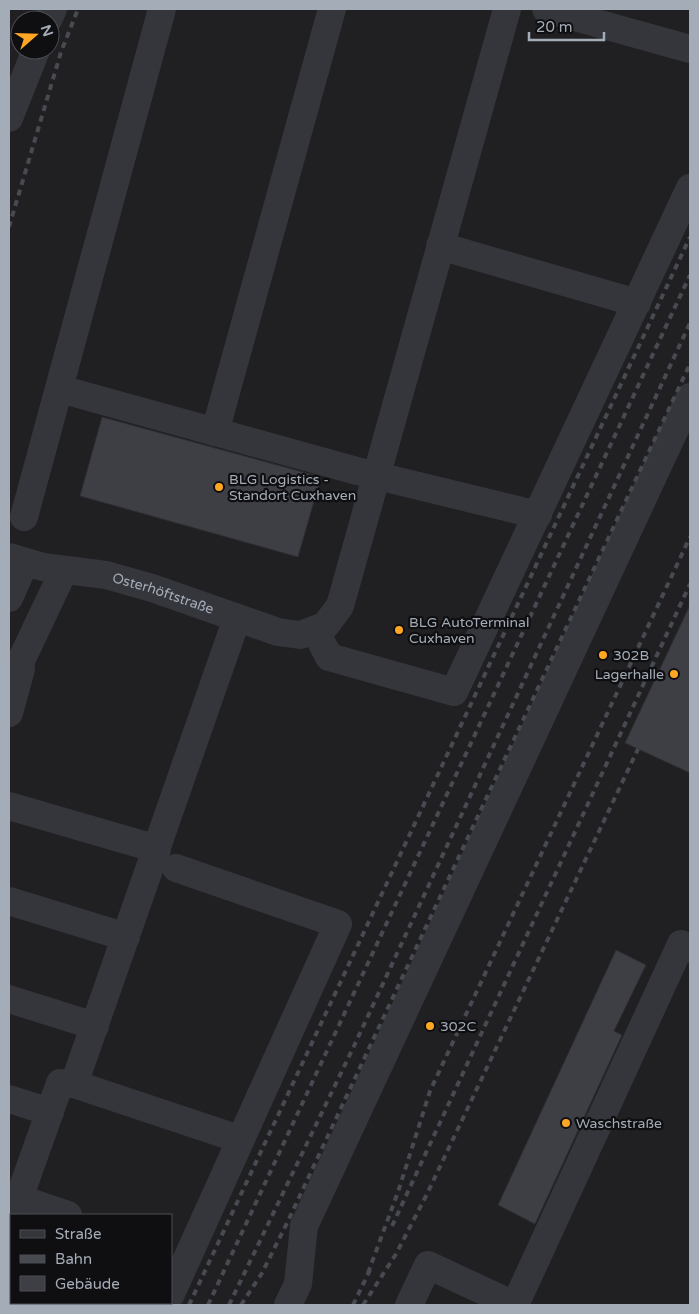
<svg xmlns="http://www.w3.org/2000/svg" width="699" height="1314" font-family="'Varela Round',sans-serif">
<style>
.built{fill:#202023;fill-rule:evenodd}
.building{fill:#3e3f44;stroke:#2e2e32}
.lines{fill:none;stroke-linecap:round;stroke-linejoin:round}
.minor{stroke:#35363b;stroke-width:28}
.rail{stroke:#474a51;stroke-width:4;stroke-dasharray:6 5;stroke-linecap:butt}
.poi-dot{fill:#ffa623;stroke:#0f0f11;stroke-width:2}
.labels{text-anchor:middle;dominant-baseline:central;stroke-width:4.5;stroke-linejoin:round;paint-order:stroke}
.poi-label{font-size:14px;fill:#a4acb8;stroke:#0f0f11;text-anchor:start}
.street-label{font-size:14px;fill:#a4acb8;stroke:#0f0f11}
</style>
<rect width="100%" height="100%" fill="#141416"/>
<path class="built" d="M 9,9 L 690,9 L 690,1305 L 9,1305 ZM 20,20 L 50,20 L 50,50 L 20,50 ZM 11,1215 L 171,1215 L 171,1303 L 11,1303 Z"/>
<g class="building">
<path d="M 102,417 L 321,477 L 298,557 L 80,496 Z"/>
<path d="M 690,605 L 690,773 L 625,743 Z"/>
<path d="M 616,950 L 646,965 L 614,1031 L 622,1035 L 535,1224 L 498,1205 Z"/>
</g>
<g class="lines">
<g class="minor">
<path d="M 546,9 L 690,49"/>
<path d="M 48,20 L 53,9"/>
<path d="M 9,118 L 36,50"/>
<path d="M 440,246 L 637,303"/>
<path d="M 60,389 L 357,471 L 538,515"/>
<path d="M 215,432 L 332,9"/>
<path d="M 24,517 L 162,9"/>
<path id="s1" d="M 9,557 L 43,567 L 106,575 L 152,588 L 278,632 L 300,635 L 325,626 L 340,606 L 507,9"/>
<path d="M 9,598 L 25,562"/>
<path d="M 237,618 L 74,1084 L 239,1139"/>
<path d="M 315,630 L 329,657 L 454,692 L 690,188"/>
<path d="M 9,686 L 64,570"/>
<path d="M 9,713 L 21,669"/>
<path d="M 9,806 L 157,849"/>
<path d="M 9,901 L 126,937"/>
<path d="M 9,999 L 95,1026"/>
<path d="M 9,1099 L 50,1112"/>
<path d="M 9,1195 L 68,1215"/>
<path d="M 13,1215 L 60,1083 L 74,1084"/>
<path d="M 171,1294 L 338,924 L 176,868"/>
<path d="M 13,1303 L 20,1305"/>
<path d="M 288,1305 L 298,1284 L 304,1226 L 690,397"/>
<path d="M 409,1305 L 428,1265 L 514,1305"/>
<path d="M 515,1305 L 681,944 L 690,949"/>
</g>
<g class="rail">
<path d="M 9,227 L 61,52 L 78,9"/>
<path d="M 392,1226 L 690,584"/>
<path d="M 368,1273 L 398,1192 L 430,1091 L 690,537"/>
<path d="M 189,1305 L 690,237"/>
<path d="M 208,1305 L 690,275"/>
<path d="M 229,1305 L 354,1046 L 690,323"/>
<path d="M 241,1305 L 262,1273 L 288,1221 L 690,364"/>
<path d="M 353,1305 L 371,1268"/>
<path d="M 363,1305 L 396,1254 L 427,1194 L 638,749"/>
</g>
</g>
<g class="poi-dot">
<circle cx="219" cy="487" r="5"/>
<circle cx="399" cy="630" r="5"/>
<circle cx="603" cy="655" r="5"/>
<circle cx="674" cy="674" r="5"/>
<circle cx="430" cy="1026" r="5"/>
<circle cx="566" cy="1123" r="5"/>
</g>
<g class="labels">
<g class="poi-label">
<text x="229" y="479">BLG Logistics -<tspan x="229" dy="16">Standort Cuxhaven</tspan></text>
<text x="409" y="622">BLG AutoTerminal<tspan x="409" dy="16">Cuxhaven</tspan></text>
<text x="613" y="655">302B</text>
<text x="664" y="674" text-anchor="end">Lagerhalle</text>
<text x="440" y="1026">302C</text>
<text x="576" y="1123">Waschstraße</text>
</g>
<g class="street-label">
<text stroke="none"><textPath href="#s1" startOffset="159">Osterhöftstraße</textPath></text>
</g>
</g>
<rect width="699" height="1314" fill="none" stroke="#a4acb8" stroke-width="20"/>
<rect x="10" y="1214" width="162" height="90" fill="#0f0f11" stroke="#4b4e54"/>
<rect x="20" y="1230" width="25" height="8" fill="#35363b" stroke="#4b4e54"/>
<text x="55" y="1239" font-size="15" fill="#a4acb8">Straße</text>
<rect x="20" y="1255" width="25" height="8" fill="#474a51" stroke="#4b4e54"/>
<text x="55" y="1264" font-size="15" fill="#a4acb8">Bahn</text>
<rect x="20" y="1276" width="25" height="15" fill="#3e3f44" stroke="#4b4e54"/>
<text x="55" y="1289" font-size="15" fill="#a4acb8">Gebäude</text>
<g transform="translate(35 35) rotate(70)"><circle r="24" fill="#0f0f11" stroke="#4b4e54"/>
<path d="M0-4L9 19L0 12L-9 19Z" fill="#ffa623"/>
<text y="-8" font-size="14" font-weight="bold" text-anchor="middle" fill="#a4acb8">N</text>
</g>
<path d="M529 32v8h75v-8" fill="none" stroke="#a4acb8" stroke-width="2.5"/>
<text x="536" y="32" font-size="15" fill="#a4acb8" stroke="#0f0f11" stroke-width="4" paint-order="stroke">20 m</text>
</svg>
